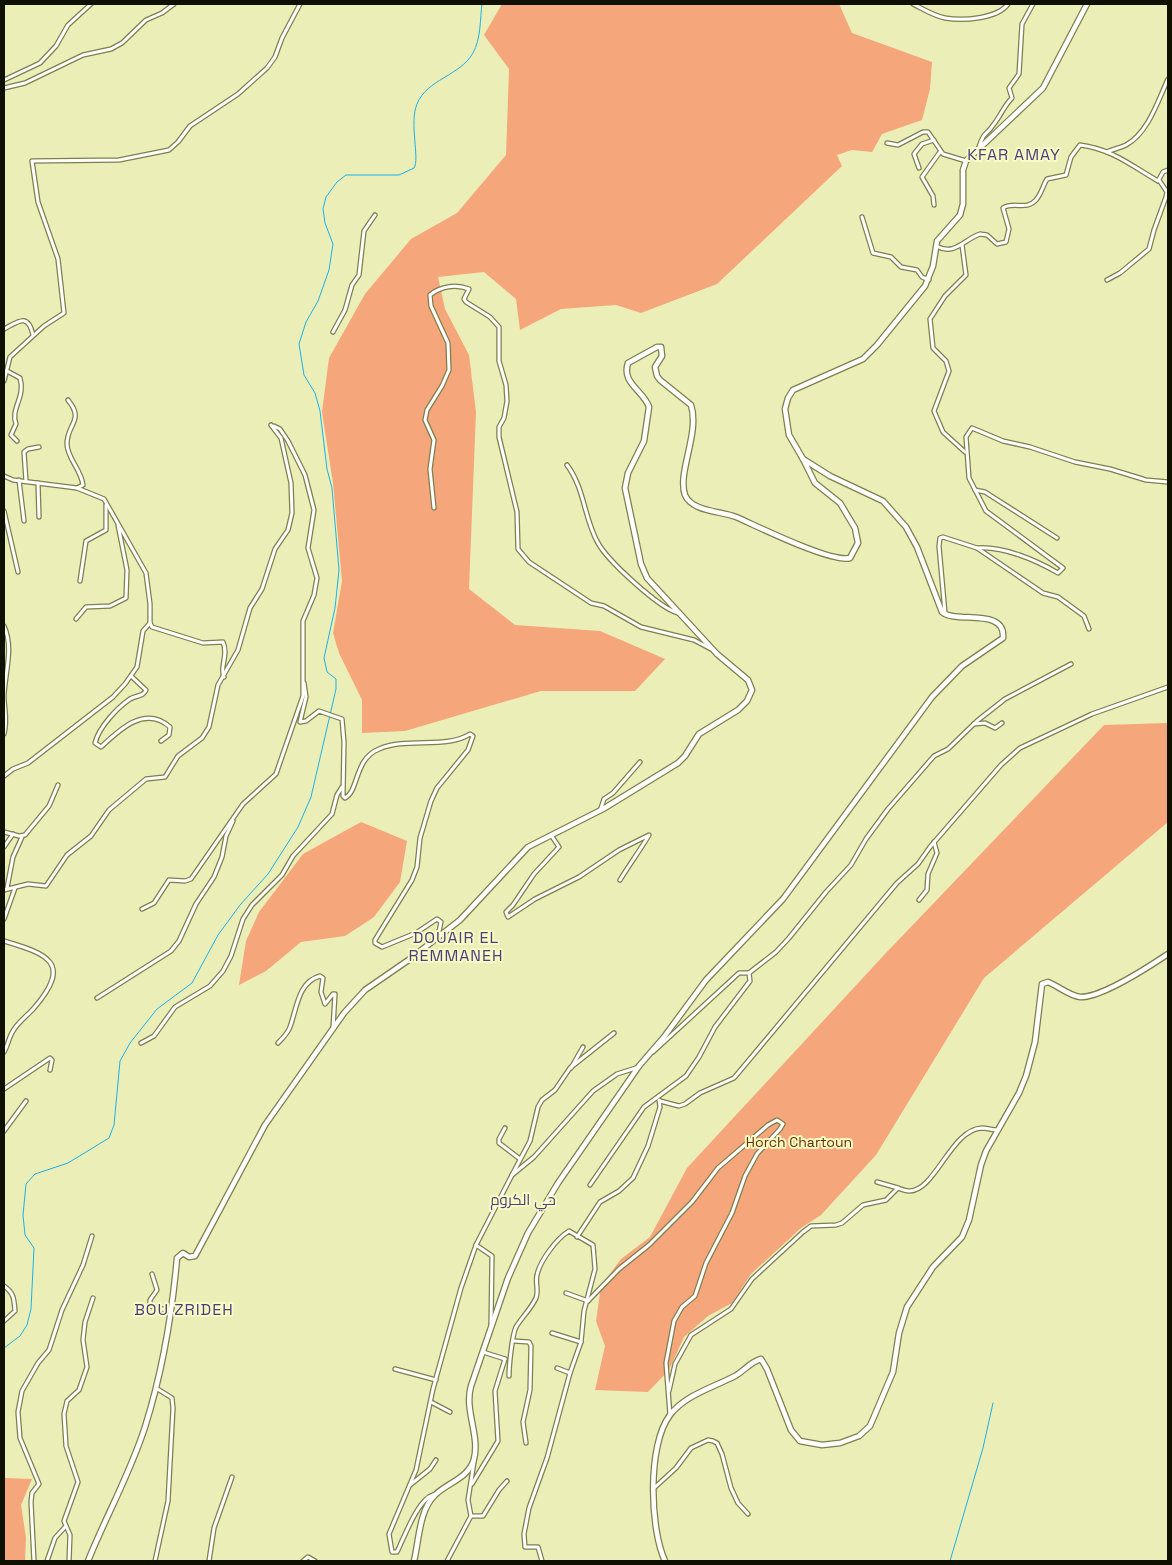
<svg xmlns="http://www.w3.org/2000/svg" width="1172" height="1565" font-family="'Space Grotesk',Cairo,sans-serif">
<style>
.forest{fill:#f5a67a}
.lines{fill:none;stroke-linecap:round;stroke-linejoin:round}
.stream{stroke:#1bb1e7;stroke-width:1}
.street-casing{stroke:#7d7f4d;stroke-width:5.5}
.secondary-casing{stroke:#7d7f4d;stroke-width:7}
.street{stroke:#fff;stroke-width:3}
.secondary{stroke:#fff;stroke-width:4.5}
.labels{text-anchor:middle;dominant-baseline:central;stroke-width:4;stroke-linejoin:round;paint-order:stroke}
.park-label{font-size:14px;fill:#6a2d00;stroke:#f9fbc5}
.neighbourhood-label{font-size:15px;fill:#4b407d;stroke:#f9fbc5}
.quarter-label{font-size:16px;letter-spacing:1px;fill:#4b407d;stroke:#f9fbc5}
</style>
<rect width="100%" height="100%" fill="#eceeb8"/>
<g class="forest">
<path d="M 502,4 L 839,4 L 852,33 L 932,62 L 930,89 L 922,120 L 882,134 L 872,152 L 852,150 L 837,155 L 842,166 L 717,284 L 641,313 L 616,305 L 561,309 L 520,330 L 516,299 L 484,272 L 438,277 L 445,309 L 469,355 L 476,412 L 469,589 L 515,625 L 600,631 L 665,659 L 635,691 L 541,691 L 405,731 L 362,733 L 362,700 L 339,653 L 333,633 L 342,581 L 333,483 L 322,412 L 329,358 L 365,294 L 411,239 L 457,213 L 506,155 L 509,69 L 484,35 Z"/>
<path d="M 1168,723 L 1168,822 L 984,978 L 876,1155 L 821,1215 L 801,1228 L 751,1274 L 732,1303 L 708,1316 L 684,1337 L 669,1370 L 648,1392 L 595,1390 L 605,1346 L 596,1321 L 601,1286 L 621,1259 L 650,1237 L 687,1168 L 885,954 L 1104,725 Z"/>
<path d="M 361,822 L 407,841 L 400,882 L 374,917 L 345,936 L 301,942 L 266,971 L 239,985 L 246,941 L 259,912 L 303,854 Z"/>
<path d="M 4,1478 L 32,1479 L 21,1505 L 26,1538 L 25,1561 L 4,1561 Z"/>
</g>
<g class="lines">
<g class="stream">
<path d="M 4,1348 L 20,1336 L 27,1325 L 31,1309 L 34,1248 L 25,1235 L 23,1215 L 26,1184 L 35,1174 L 68,1163 L 109,1138 L 114,1125 L 120,1061 L 130,1043 L 157,1009 L 192,983 L 218,935 L 240,905 L 268,874 L 298,827 L 311,797 L 336,689 L 336,679 L 327,672 L 324,658 L 335,608 L 339,570 L 332,488 L 327,469 L 320,411 L 315,393 L 304,375 L 299,344 L 306,322 L 318,301 L 329,270 L 333,244 L 325,223 L 323,209 L 326,197 L 337,182 L 346,175 L 399,175 L 414,168 C 420,159 409,123 417,104 C 427,79 460,76 473,53 C 481,39 480,19 482,4"/>
<path d="M 950,1561 L 983,1448 L 993,1403"/>
</g>
<g class="street-casing">
<g id="street">
<path d="M 913,4 C 923,9 934,16 945,18 C 963,21 997,19 1008,4"/>
<path d="M 4,80 L 40,63 L 56,46 L 68,25 L 91,4"/>
<path d="M 4,88 L 25,83 L 83,55 L 111,49 L 122,43 L 146,20 L 162,13 L 174,4"/>
<path d="M 887,143 L 898,145 L 923,132 L 928,132 L 943,154 L 966,161"/>
<path d="M 979,147 C 984,131 986,136 994,124 C 1001,115 1004,106 1012,98 L 1009,88 L 1019,74 L 1022,24 L 1033,4"/>
<path d="M 1107,152 C 1113,149 1120,148 1126,145 C 1148,133 1158,101 1168,79"/>
<path d="M 919,168 L 914,154 L 922,144 L 934,140"/>
<path d="M 934,205 L 933,196 L 922,177 L 940,152"/>
<path d="M 862,217 L 873,253 L 891,257 L 901,267 L 917,270 L 922,277 L 929,280"/>
<path d="M 962,245 L 966,275 L 945,296 L 930,319 L 933,348 L 946,361 L 949,371 L 934,411 L 943,432 L 965,452"/>
<path d="M 936,246 C 955,256 963,240 980,234 L 987,235 L 997,244 L 1006,242 L 1009,229 L 1003,208 C 1014,201 1026,211 1036,200 C 1042,193 1043,185 1047,179 L 1066,175 L 1071,157 L 1080,145 C 1112,149 1132,166 1158,181 L 1163,172 L 1168,170"/>
<path d="M 1107,280 L 1120,273 L 1149,249 L 1154,230 L 1166,197 L 1167,192 L 1159,180"/>
<path d="M 4,329 C 19,321 28,313 33,335"/>
<path d="M 333,332 L 345,310 L 352,285 L 359,275 L 364,231 L 375,215"/>
<path d="M 7,371 L 20,378 C 26,397 10,409 16,424 L 11,435 L 17,441"/>
<path d="M 4,381 L 10,357 L 44,326 L 64,313 L 58,259 L 38,202 L 32,161 L 119,160 L 169,150 L 178,142 L 190,126 L 238,94 L 267,68 L 275,57 L 282,38 L 300,4"/>
<path d="M 68,400 C 85,421 67,423 67,444 C 67,458 81,469 83,485 L 77,488"/>
<path d="M 567,465 C 585,489 584,519 598,543 C 608,561 659,608 678,613"/>
<path d="M 4,476 L 13,480 L 77,488 L 104,499 L 146,573 L 150,604 L 150,623 L 152,627 L 203,643 L 223,642 C 229,656 219,667 224,677"/>
<path d="M 19,480 L 24,521"/>
<path d="M 26,481 L 24,452 L 28,449 L 39,447"/>
<path d="M 38,483 L 39,517"/>
<path d="M 975,490 L 985,492 L 1057,538"/>
<path d="M 434,508 L 430,469 L 434,440 L 425,420 L 427,410 L 442,386 L 449,370 L 448,343 L 431,306 L 430,295 C 441,286 456,284 469,289 L 464,299 L 466,302 L 490,317 L 499,327 L 499,361 L 506,385 L 507,401 L 504,418 L 499,427 L 499,437 L 517,512 L 518,549 L 529,562 L 591,603 L 604,606 L 641,627 L 694,640 L 711,649"/>
<path d="M 4,511 L 18,572"/>
<path d="M 977,548 C 1003,546 1036,560 1058,573 L 1063,568 L 986,511 L 969,478 L 966,437 L 972,428 L 1003,441 L 1030,447 L 1075,462 L 1110,469 L 1146,480 L 1168,482"/>
<path d="M 80,581 L 86,541 L 106,530 L 106,505"/>
<path d="M 945,613 L 939,546 L 940,538 L 943,537 L 977,548 L 1043,593 L 1058,597 L 1084,616 L 1089,629"/>
<path d="M 76,619 L 86,607 L 110,606 L 126,598 L 127,570 L 118,525"/>
<path d="M 4,626 C 14,648 5,672 4,696 C 4,709 8,720 4,734"/>
<path d="M 131,676 L 146,690 C 143,697 137,695 130,699 C 117,708 99,727 95,743 L 101,747 C 120,729 145,705 170,727 L 169,735 L 161,741"/>
<path d="M 304,683 L 306,697 L 300,722 L 306,721 L 319,711 L 342,719 L 344,742 L 343,796 L 345,798 C 359,791 354,759 379,749 C 407,737 447,749 470,734 L 473,736 L 468,750 L 437,788 L 431,801 L 420,838 L 417,867 L 412,880 L 375,940 L 375,943 L 382,947 L 416,933 L 437,919 L 441,922 L 438,936"/>
<path d="M 974,724 L 985,723 L 995,728 L 1002,723"/>
<path d="M 4,776 L 13,769 L 28,763 L 113,697 L 125,684 L 137,667 L 143,631 L 150,623"/>
<path d="M 600,811 L 604,799 L 613,793 L 640,762"/>
<path d="M 4,832 L 19,836 L 25,835 L 49,806 L 58,785"/>
<path d="M 551,835 L 559,847 L 534,874 L 513,905 L 506,912 L 508,917 L 535,899 L 579,877 L 619,850 L 649,835 C 648,838 624,873 620,880"/>
<path d="M 4,847 L 13,834"/>
<path d="M 7,888 L 13,857 L 22,837"/>
<path d="M 4,890 L 28,884 L 46,886 L 67,855 L 91,836 L 109,810 L 146,779 L 165,777 L 178,756 L 202,738 L 209,727 L 218,685 L 238,650 L 250,608 L 262,589 L 275,549 L 288,530 L 292,513 L 291,483 L 281,438 L 271,425"/>
<path d="M 919,900 L 927,890 L 928,874 L 937,853 L 934,842"/>
<path d="M 142,909 L 154,903 L 169,880 L 185,881 L 191,879 L 243,804 L 276,774 L 303,696 L 303,621 L 314,595 L 317,578 L 308,548 L 314,510 L 305,475 L 288,441 L 280,429 L 274,426"/>
<path d="M 4,919 L 15,888"/>
<path d="M 4,941 C 48,954 73,963 34,1008 C 27,1016 18,1022 13,1031 C 9,1037 8,1045 4,1052"/>
<path d="M 97,998 L 171,951 L 179,941 L 196,904 L 214,877 L 222,857 L 226,836 L 233,821"/>
<path d="M 141,1043 L 154,1036 L 175,1007 L 210,986 L 223,971 L 231,956 L 243,919 L 252,905 L 282,875 L 293,856 L 332,814 L 337,795 L 342,787"/>
<path d="M 278,1043 C 283,1038 288,1033 290,1027 C 297,1008 298,982 320,976 L 323,978 L 321,992 L 325,1004 L 333,994 L 335,994 L 333,1028"/>
<path d="M 653,1052 L 739,973 L 749,973"/>
<path d="M 571,1068 L 583,1047"/>
<path d="M 4,1089 L 50,1058 L 52,1060 L 50,1070"/>
<path d="M 660,1101 L 679,1106 L 685,1104 L 700,1093 L 734,1078 L 897,883 L 918,864 L 930,847 L 1001,765 L 1020,748 L 1092,714 L 1168,687"/>
<path d="M 505,1128 L 499,1139 L 499,1143 L 520,1159"/>
<path d="M 4,1131 L 26,1101"/>
<path d="M 512,1175 L 530,1141 L 538,1107 L 542,1100 L 555,1090 L 570,1068 L 614,1033"/>
<path d="M 877,1182 L 898,1188"/>
<path d="M 590,1185 L 644,1107 L 686,1076 L 699,1057 L 715,1027 L 750,981 L 749,973 L 776,952 L 789,938 L 826,892 L 851,865 L 866,839 L 888,809 L 934,756 L 948,749 L 977,721 L 1005,699 L 1071,664"/>
<path d="M 577,1237 L 600,1202 L 619,1191 L 633,1178 L 648,1146 L 660,1107 L 659,1100"/>
<path d="M 476,1245 L 492,1256 L 491,1325"/>
<path d="M 152,1274 L 157,1290 L 150,1300 L 150,1306 L 171,1311"/>
<path d="M 4,1286 C 14,1293 14,1299 15,1311 L 4,1321"/>
<path d="M 566,1293 L 588,1301"/>
<path d="M 588,1301 L 619,1269 L 649,1245 L 692,1202 L 718,1168 L 768,1125 L 777,1120 L 783,1124 L 780,1129 L 757,1154 L 745,1176 L 732,1213 L 706,1263 L 695,1296 L 682,1307 L 674,1321 L 666,1363 L 670,1415"/>
<path d="M 552,1333 L 581,1342"/>
<path d="M 514,1341 L 529,1342 L 531,1346 L 530,1390 L 523,1422 L 526,1443"/>
<path d="M 483,1352 L 505,1359"/>
<path d="M 557,1368 L 570,1373"/>
<path d="M 395,1369 L 436,1380"/>
<path d="M 509,1376 C 509,1367 512,1335 516,1327 C 522,1317 531,1309 536,1298 C 539,1290 535,1283 537,1275 C 540,1261 556,1239 569,1231 L 593,1245 L 595,1269 L 584,1311 L 581,1342 L 570,1373 L 547,1458 L 529,1508 L 524,1534 L 525,1547 L 538,1547 L 542,1561"/>
<path d="M 669,1391 L 675,1364 L 691,1335 L 731,1309 L 752,1279 L 803,1232 L 811,1226 L 836,1225 L 842,1223 L 863,1205 L 886,1200 L 898,1188 C 901,1189 905,1191 909,1191 C 935,1192 951,1129 982,1128 C 987,1128 992,1130 997,1130"/>
<path d="M 431,1402 L 450,1412"/>
<path d="M 472,1484 L 498,1441 L 495,1391 L 505,1359"/>
<path d="M 410,1485 L 430,1469 L 436,1460"/>
<path d="M 653,1489 L 676,1468 L 691,1448 L 708,1440 L 713,1441 L 717,1443 L 722,1454 L 731,1488 L 738,1503 L 748,1514"/>
<path d="M 433,1495 C 418,1499 404,1538 397,1552 L 392,1552 L 389,1534 L 416,1470 L 433,1389 L 461,1288 L 476,1245 L 512,1175 L 534,1157 L 593,1091 L 617,1074 L 639,1067"/>
<path d="M 471,1516 L 483,1516 L 499,1490 L 507,1481"/>
<path d="M 34,1561 L 31,1502 L 32,1493 L 39,1484 L 20,1438 L 18,1412 L 22,1391 L 38,1363 L 49,1350 L 62,1310 L 83,1265 L 92,1236"/>
<path d="M 47,1561 L 55,1538 L 65,1527"/>
<path d="M 69,1561 L 70,1535 L 64,1521 L 78,1482 L 66,1446 L 64,1414 L 67,1401 L 79,1390 L 87,1367 L 83,1340 L 85,1322 L 93,1298"/>
<path d="M 155,1561 L 168,1501 L 173,1408 L 172,1398 L 156,1388"/>
<path d="M 209,1561 L 214,1528 L 232,1477"/>
<path d="M 303,1561 L 308,1557 L 315,1561"/>
<path d="M 447,1561 L 471,1516 L 468,1500 L 474,1462"/>
</g>
</g>
<g class="secondary-casing">
<g id="secondary">
<path d="M 88,1561 C 106,1516 130,1474 145,1427 C 162,1373 172,1315 177,1258 L 183,1253 L 189,1257 L 195,1256 L 265,1125 L 344,1013 L 365,990 L 410,959 L 460,920 L 528,847 L 603,809 L 678,763 L 685,756 L 699,734 L 738,710 L 747,701 L 752,690 L 748,680 L 717,654 L 647,578 L 641,564 L 625,488 L 628,473 L 644,441 L 649,407 C 644,391 621,383 628,363 L 657,347 L 661,347 L 662,356 L 655,367 L 657,376 L 660,380 L 691,405 C 700,433 677,473 685,495 C 692,512 722,511 736,517 C 757,526 831,563 850,558 L 858,543 L 855,528 L 840,503 L 815,483 L 803,459"/>
<path d="M 414,1561 C 419,1541 419,1510 435,1495 C 447,1483 469,1478 474,1459 C 480,1435 464,1410 471,1386 L 508,1278 L 528,1233 L 558,1183 L 639,1066 L 664,1037 L 706,980 L 783,899 L 932,697 L 962,666 L 1003,638 C 1006,607 955,624 942,612 L 917,547 L 906,527 L 883,501 L 830,476 L 803,459 L 789,435 L 785,409 L 788,398 L 793,390 L 863,359 L 877,345 L 925,286 L 933,266 L 937,241 L 960,215 L 963,204 L 963,170 L 966,161 L 1043,88 L 1087,4"/>
<path d="M 665,1561 C 650,1529 647,1445 670,1415 C 685,1395 714,1387 735,1376 C 744,1371 750,1362 761,1359 L 767,1369 L 791,1430 L 800,1441 L 822,1445 L 840,1443 L 859,1436 L 870,1426 L 893,1372 L 899,1333 L 907,1307 L 933,1267 L 962,1237 L 969,1220 L 981,1165 L 986,1151 L 1019,1093 L 1026,1076 L 1035,1042 L 1042,984 L 1048,982 C 1058,986 1070,996 1080,997 C 1102,998 1150,966 1168,954"/>
</g>
</g>
<use href="#street" class="street"/>
<use href="#secondary" class="secondary"/>
</g>
<g class="labels">
<g class="park-label">
<text x="799" y="1142">Horch Chartoun</text>
</g>
<g class="neighbourhood-label">
<text x="523" y="1199">حي الكروم</text>
</g>
<g class="quarter-label">
<text x="1014" y="154">KFAR AMAY</text>
<text x="456" y="937">DOUAIR EL<tspan x="456" dy="18">REMMANEH</tspan></text>
<text x="184" y="1309">BOU ZRIDEH</text>
</g>
</g>
<rect width="1172" height="1565" fill="none" stroke="#0f1000" stroke-width="10"/>
</svg>
